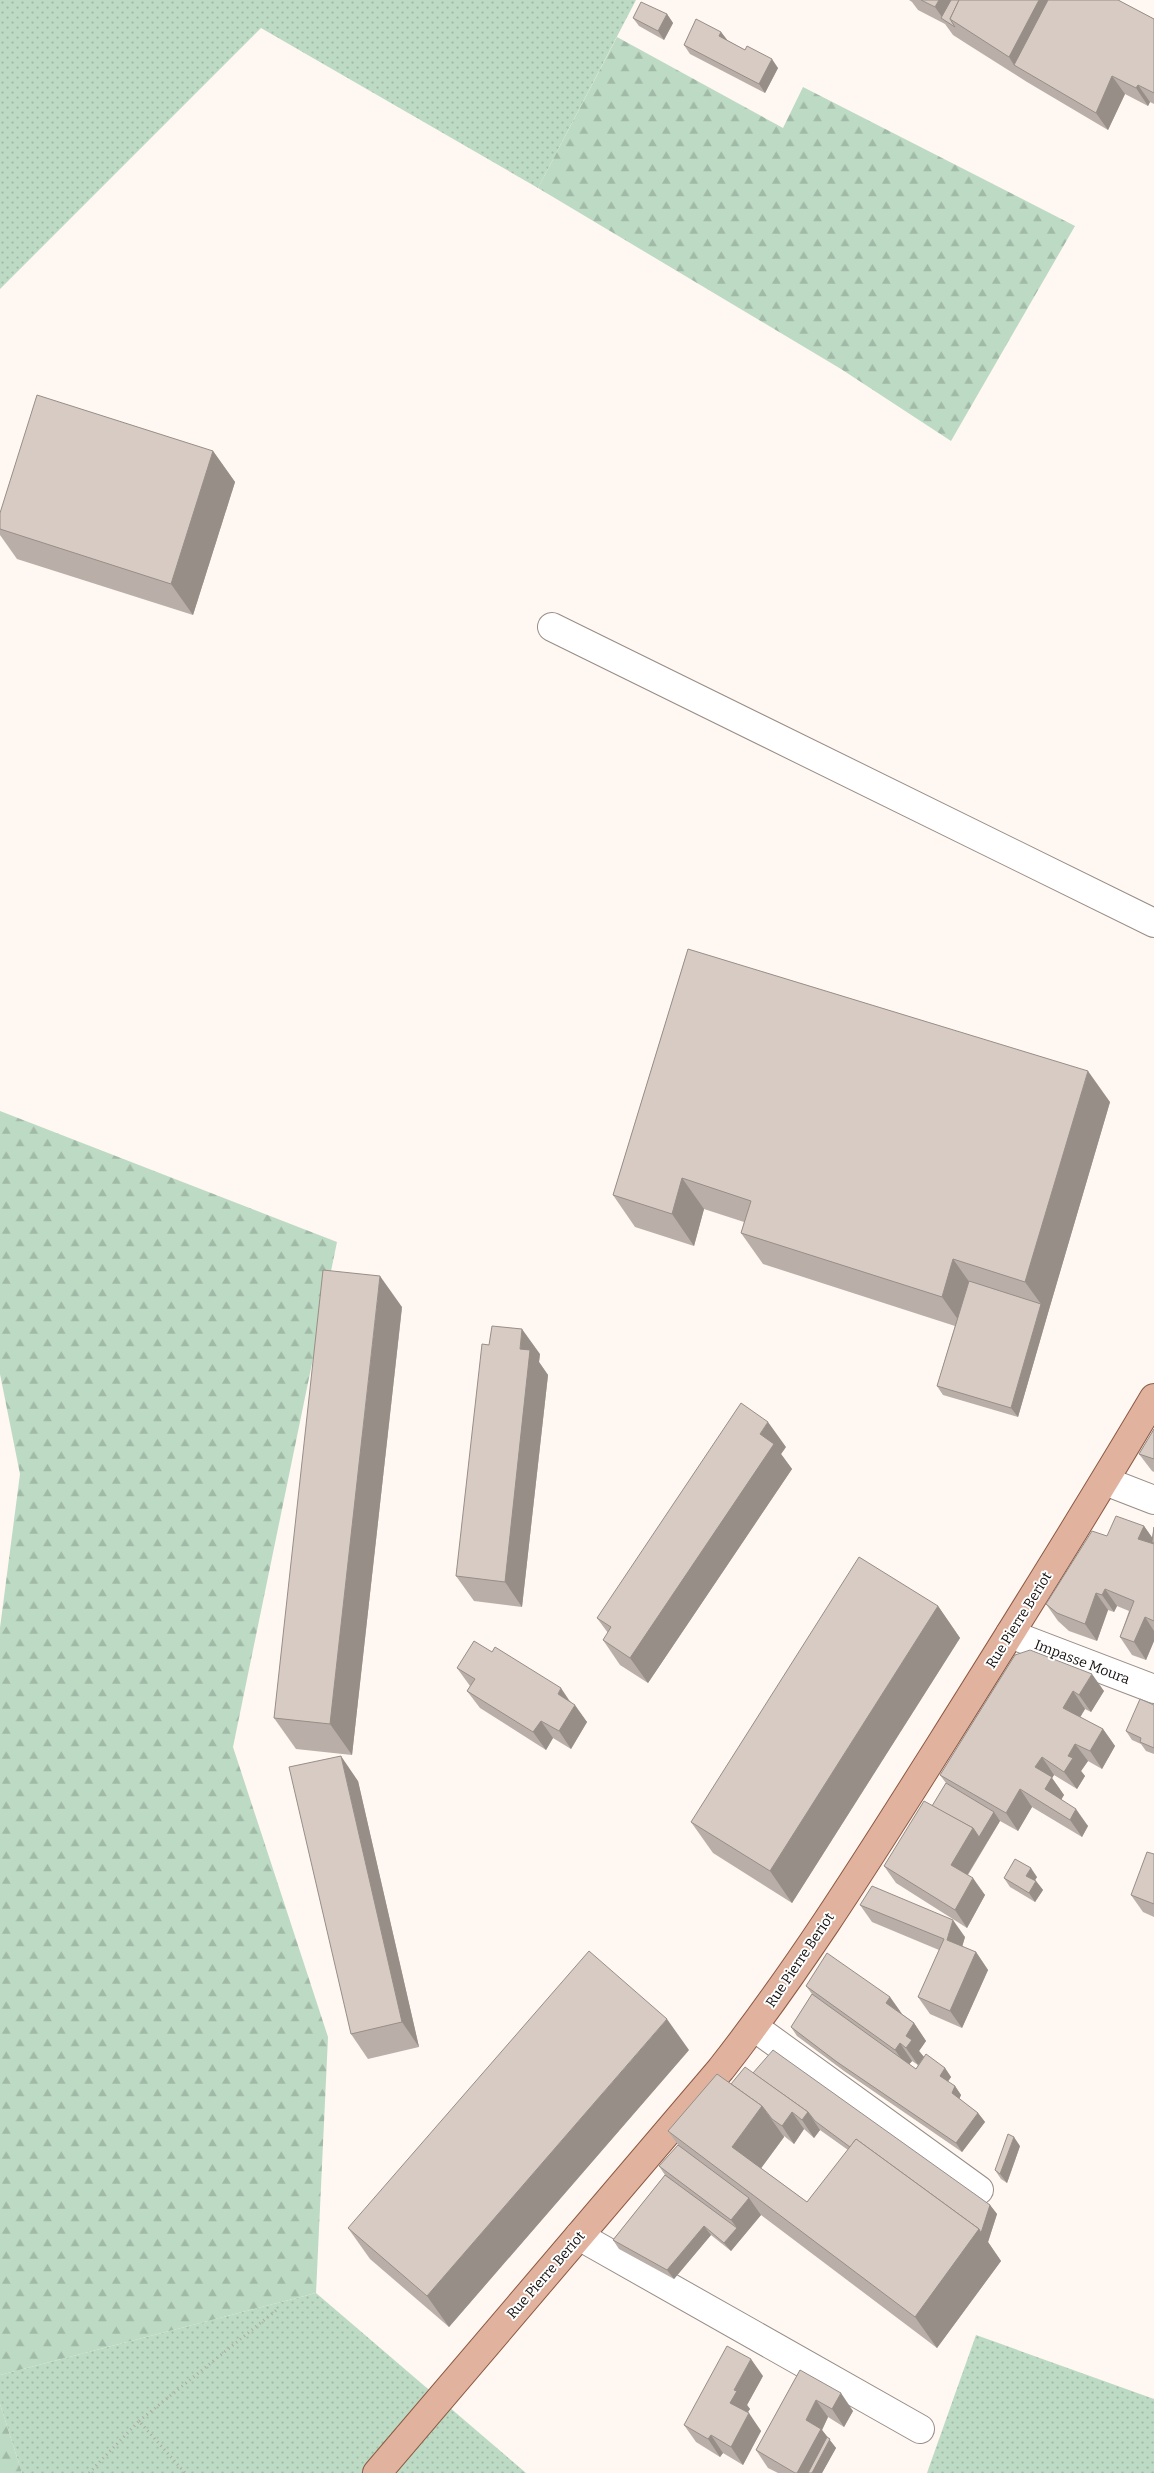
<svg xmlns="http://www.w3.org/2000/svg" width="1154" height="2473" font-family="Bitter,serif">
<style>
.green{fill:url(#green-dots)}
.forest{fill:url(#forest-firs)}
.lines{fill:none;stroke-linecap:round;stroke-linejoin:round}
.minor-casing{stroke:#998d86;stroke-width:30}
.major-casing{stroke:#8c5841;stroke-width:30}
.path{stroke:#afa8a4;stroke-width:3;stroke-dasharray:1 4;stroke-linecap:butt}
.minor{stroke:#fff;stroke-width:28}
.major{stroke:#e1b39e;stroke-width:28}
.wall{fill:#baafa8;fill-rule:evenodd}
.shaded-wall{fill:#978e88}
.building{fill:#d8cbc3;stroke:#978e88}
.labels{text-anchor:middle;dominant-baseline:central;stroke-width:4;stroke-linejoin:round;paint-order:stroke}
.street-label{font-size:14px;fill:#120d0b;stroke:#fff}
</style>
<defs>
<pattern id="green-dots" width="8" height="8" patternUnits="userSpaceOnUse" patternTransform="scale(1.25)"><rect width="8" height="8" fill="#bcdac4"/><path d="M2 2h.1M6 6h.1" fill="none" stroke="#a1baa7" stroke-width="1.8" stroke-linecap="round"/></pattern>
<pattern id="forest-firs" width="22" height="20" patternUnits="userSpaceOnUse" patternTransform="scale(1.25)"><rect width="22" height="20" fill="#bcdac4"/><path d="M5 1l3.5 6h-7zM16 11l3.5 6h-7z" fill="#a1baa7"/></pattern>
</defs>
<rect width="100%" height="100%" fill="#fff7f2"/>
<g class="green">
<path d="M 0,0 L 636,0 L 538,188 L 261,28 L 0,289 Z"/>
<path d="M 316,2293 L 526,2473 L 22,2473 L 0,2404 L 0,2375 Z"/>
<path d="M 976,2335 L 1154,2399 L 1154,2473 L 927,2473 Z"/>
</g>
<g class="forest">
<path d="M 617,37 L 783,128 L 803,87 L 1075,226 L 951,441 L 841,369 L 538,188 Z"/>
<path d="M 0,1111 L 337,1242 L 233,1747 L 328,2037 L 316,2293 L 0,2375 L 0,1628 L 20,1474 L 0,1374 Z"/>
<path d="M 0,2404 L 22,2473 L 0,2473 Z"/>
</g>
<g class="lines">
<g class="minor-casing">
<g id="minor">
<path d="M 552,627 L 1154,923"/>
<path d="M 1105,1481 L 1154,1500"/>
<path d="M 1010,1634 L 1154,1689"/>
<path d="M 754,2027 L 979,2190"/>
<path d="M 579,2236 L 920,2429"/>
</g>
</g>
<g class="major-casing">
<path id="major" d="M 377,2473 L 721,2069 C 801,1967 870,1856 939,1747 C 1012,1631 1084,1516 1154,1398"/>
</g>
<g class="path">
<path d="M 139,2421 L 279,2308"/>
<path d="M 89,2473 L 139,2421 L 185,2473"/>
</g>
<use href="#minor" class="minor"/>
<use href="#major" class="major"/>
</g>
<g class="wall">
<path d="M 909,0 L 1118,0 L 1154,19 L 1154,104 L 1150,102 L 1148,106 L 1125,94 L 1108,130 L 1027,82 L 967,44 L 953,35 L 945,24 L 918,10 L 912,2 Z"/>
<path d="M 667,14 L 673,23 L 664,40 L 639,26 L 633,18 Z"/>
<path d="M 721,32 L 727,40 L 778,68 L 765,93 L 690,54 L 684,45 Z"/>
<path d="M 213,451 L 235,482 L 193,615 L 17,559 L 0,535 L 0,513 Z"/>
<path d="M 688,949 L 1110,1102 L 1048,1313 L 1018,1417 L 943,1395 L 937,1386 L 955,1326 L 763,1264 L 741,1233 L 744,1222 L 704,1209 L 694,1246 L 635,1227 L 613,1195 Z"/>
<path d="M 402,1307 L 352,1755 L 296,1749 L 274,1718 Z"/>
<path d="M 540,1354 L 539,1362 L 548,1375 L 522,1607 L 474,1601 L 456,1576 Z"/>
<path d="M 1154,1429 L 1154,1472 L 1152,1471 L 1139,1454 Z"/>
<path d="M 786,1447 L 781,1454 L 792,1469 L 648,1683 L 620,1665 L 603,1640 L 608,1633 L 597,1618 Z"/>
<path d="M 1144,1526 L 1152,1538 L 1154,1527 L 1154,1641 L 1146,1660 L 1132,1655 L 1120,1637 L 1129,1611 L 1117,1606 L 1114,1612 L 1108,1610 L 1097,1641 L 1069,1631 L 1058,1621 L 1046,1604 L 1107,1536 Z"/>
<path d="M 938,1606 L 960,1638 L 792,1903 L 713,1853 L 691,1822 Z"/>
<path d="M 1015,1655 L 1104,1691 L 1091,1712 L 1085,1709 L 1080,1717 L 1103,1729 L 1115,1746 L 1102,1769 L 1088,1761 L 1081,1771 L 1085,1776 L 1077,1789 L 1054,1775 L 1052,1778 L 1064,1795 L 1061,1799 L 1088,1826 L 1082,1837 L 1032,1807 L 1018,1831 L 1000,1821 L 968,1875 L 985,1895 L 967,1928 L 896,1883 L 884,1866 L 932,1806 L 946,1783 L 940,1775 Z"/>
<path d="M 457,1668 L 570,1701 L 587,1722 L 571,1749 L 553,1738 L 546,1750 L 480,1708 L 467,1691 L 470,1686 Z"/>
<path d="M 1154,1705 L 1154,1754 L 1146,1751 L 1141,1744 L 1132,1740 L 1126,1731 Z"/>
<path d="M 358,1781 L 419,2047 L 368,2059 L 351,2034 Z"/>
<path d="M 1154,1854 L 1154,1917 L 1143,1912 L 1131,1895 Z"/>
<path d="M 1037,1877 L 1035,1880 L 1043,1890 L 1035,1902 L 1010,1887 L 1004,1878 Z"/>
<path d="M 860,1905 L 965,1937 L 962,1947 L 976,1952 L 988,1970 L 962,2028 L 930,2014 L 918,1997 L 939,1950 L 872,1922 Z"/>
<path d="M 806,1986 L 890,1997 L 902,2014 L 914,2023 L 926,2041 L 919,2051 L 924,2057 L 945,2068 L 951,2077 L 948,2082 L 955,2086 L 961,2095 L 959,2099 L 978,2113 L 985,2122 L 962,2152 L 844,2071 L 797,2036 L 791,2027 L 812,1994 ZM 912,2061 L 918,2065 L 916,2069 L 909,2064 Z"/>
<path d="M 689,2050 L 449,2327 L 370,2259 L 348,2228 Z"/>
<path d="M 753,2073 L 990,2205 L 997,2214 L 988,2242 L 1001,2261 L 937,2348 L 761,2215 L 731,2251 L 711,2235 L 674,2279 L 619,2249 L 613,2240 L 665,2175 L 659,2166 L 678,2145 L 668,2131 L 731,2084 ZM 804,2129 L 814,2138 L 820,2130 L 848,2150 L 807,2202 L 761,2168 L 784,2137 L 784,2136 L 794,2144 Z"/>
<path d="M 1020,2146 L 1007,2183 L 1001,2179 L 995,2170 Z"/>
<path d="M 800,2370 L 853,2411 L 844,2427 L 828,2417 L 822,2430 L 836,2448 L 822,2473 L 778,2473 L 768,2468 L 756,2450 Z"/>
<path d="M 763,2376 L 747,2405 L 750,2409 L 747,2412 L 761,2431 L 743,2465 L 723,2453 L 720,2457 L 696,2442 L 684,2425 Z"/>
</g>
<g class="shaded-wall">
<path d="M 939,0 L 950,0 L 956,8 L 944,20 L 935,7 Z"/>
<path d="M 1039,0 L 1069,0 L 1014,65 L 1009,57 Z"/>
<path d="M 667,14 L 673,23 L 664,40 L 658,31 Z"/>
<path d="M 721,32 L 728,41 L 719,36 Z"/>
<path d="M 772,59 L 778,68 L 765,93 L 759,84 Z"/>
<path d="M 1112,76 L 1125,94 L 1108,130 L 1096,113 Z"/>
<path d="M 1138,85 L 1150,102 L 1148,106 L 1136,88 Z"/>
<path d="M 213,451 L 235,482 L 193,615 L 171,584 Z"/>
<path d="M 1088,1071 L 1110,1102 L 1048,1313 L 1018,1417 L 1011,1408 L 1041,1304 L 1025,1282 Z"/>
<path d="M 682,1178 L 704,1209 L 694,1246 L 672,1214 Z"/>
<path d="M 953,1259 L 975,1290 L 964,1328 L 942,1297 Z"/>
<path d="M 380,1276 L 402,1307 L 352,1755 L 330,1724 Z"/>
<path d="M 522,1329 L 540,1354 L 539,1362 L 548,1375 L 522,1607 L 505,1582 L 520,1349 Z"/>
<path d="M 768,1422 L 786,1447 L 781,1454 L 792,1469 L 648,1683 L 630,1658 L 760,1434 Z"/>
<path d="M 1144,1526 L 1154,1540 L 1152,1542 L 1154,1545 L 1138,1539 Z"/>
<path d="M 1105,1589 L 1117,1606 L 1114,1612 L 1102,1595 Z"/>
<path d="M 1096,1593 L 1108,1610 L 1097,1641 L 1085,1624 Z"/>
<path d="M 938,1606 L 960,1638 L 792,1903 L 770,1871 Z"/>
<path d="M 1145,1617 L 1154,1631 L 1154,1641 L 1146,1660 L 1134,1642 Z"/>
<path d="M 1092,1674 L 1104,1691 L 1091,1712 L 1079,1695 Z"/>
<path d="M 561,1688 L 573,1706 L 558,1694 Z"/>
<path d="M 1073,1691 L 1085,1709 L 1075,1726 L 1063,1708 Z"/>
<path d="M 575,1705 L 587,1722 L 571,1749 L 559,1731 Z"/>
<path d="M 541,1721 L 553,1738 L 546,1750 L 533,1732 Z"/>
<path d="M 1103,1729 L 1115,1746 L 1102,1769 L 1090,1751 Z"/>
<path d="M 1075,1744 L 1088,1761 L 1081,1771 L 1085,1776 L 1077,1789 L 1064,1772 L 1068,1756 Z"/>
<path d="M 341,1756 L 358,1781 L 419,2047 L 402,2022 Z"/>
<path d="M 1042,1757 L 1054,1775 L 1052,1778 L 1064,1795 L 1057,1807 L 1045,1789 L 1035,1767 Z"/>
<path d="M 1020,1789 L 1032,1807 L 1018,1831 L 1006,1813 Z"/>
<path d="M 1076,1809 L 1088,1826 L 1082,1837 L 1070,1820 Z"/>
<path d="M 994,1812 L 1000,1821 L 963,1882 L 951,1865 L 973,1828 Z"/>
<path d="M 1031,1868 L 1037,1877 L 1032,1885 L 1026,1876 Z"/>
<path d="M 973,1878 L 985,1895 L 967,1928 L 955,1910 Z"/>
<path d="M 1036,1881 L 1043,1890 L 1035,1902 L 1029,1893 Z"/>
<path d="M 953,1920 L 965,1937 L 959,1957 L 947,1940 Z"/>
<path d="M 976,1952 L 988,1970 L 962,2028 L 950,2011 Z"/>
<path d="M 890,1997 L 902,2014 L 886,2003 Z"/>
<path d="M 667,2019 L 689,2050 L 449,2327 L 427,2296 Z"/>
<path d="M 914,2023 L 926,2041 L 919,2051 L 924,2057 L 918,2065 L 906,2048 L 906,2036 Z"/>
<path d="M 900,2043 L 912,2061 L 907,2067 L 895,2050 Z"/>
<path d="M 945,2068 L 951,2077 L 946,2084 L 940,2076 Z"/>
<path d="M 955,2086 L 961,2095 L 958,2102 L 952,2093 Z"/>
<path d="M 762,2106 L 784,2137 L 754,2178 L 732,2147 Z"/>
<path d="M 792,2112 L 804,2129 L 794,2144 L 782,2126 Z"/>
<path d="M 808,2112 L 820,2130 L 814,2138 L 802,2120 Z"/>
<path d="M 978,2113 L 985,2122 L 962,2152 L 956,2143 Z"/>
<path d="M 1014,2137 L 1020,2146 L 1007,2183 L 1000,2174 Z"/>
<path d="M 749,2198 L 761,2215 L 731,2251 L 724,2243 L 737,2228 L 731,2220 Z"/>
<path d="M 990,2205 L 997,2214 L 988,2242 L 1001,2261 L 937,2348 L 915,2317 Z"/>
<path d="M 704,2226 L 711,2235 L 674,2279 L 667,2270 Z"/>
<path d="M 751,2359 L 763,2376 L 747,2405 L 750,2409 L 743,2420 L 730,2403 L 734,2390 Z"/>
<path d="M 841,2393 L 853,2411 L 844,2427 L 832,2409 Z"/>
<path d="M 816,2400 L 828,2417 L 822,2430 L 836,2448 L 822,2473 L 797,2473 L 806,2420 Z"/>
<path d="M 749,2413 L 761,2431 L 743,2465 L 731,2447 Z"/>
<path d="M 711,2435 L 723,2453 L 720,2457 L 708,2439 Z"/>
</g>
<g class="building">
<path d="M 921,0 L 939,0 L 935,7 Z"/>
<path d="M 951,0 L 959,0 L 950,19 L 955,27 L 941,18 Z"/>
<path d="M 959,0 L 1039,0 L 1009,57 L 950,19 Z"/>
<path d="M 1048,0 L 1118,0 L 1154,19 L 1154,93 L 1138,85 L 1136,88 L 1112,76 L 1096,113 L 1014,65 Z"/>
<path d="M 641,2 L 667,14 L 658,31 L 633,18 Z"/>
<path d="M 696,19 L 721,32 L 719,36 L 745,50 L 747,46 L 772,59 L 759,84 L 684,45 Z"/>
<path d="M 37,395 L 213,451 L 171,584 L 0,529 L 0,513 Z"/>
<path d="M 688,949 L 1088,1071 L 1025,1282 L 953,1259 L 942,1297 L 741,1233 L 751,1201 L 682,1178 L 672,1214 L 613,1195 Z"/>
<path d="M 323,1270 L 380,1276 L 330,1724 L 274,1718 Z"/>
<path d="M 969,1281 L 1041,1304 L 1011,1408 L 937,1386 Z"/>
<path d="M 492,1326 L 522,1329 L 520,1349 L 530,1350 L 505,1582 L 456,1576 L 482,1344 L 489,1345 Z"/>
<path d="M 741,1403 L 768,1422 L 760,1434 L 774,1444 L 630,1658 L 603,1640 L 611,1627 L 597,1618 Z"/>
<path d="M 1154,1429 L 1154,1459 L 1139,1454 Z"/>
<path d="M 1116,1516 L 1144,1526 L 1138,1539 L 1154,1544 L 1154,1621 L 1145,1617 L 1134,1642 L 1120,1637 L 1134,1601 L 1105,1589 L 1102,1595 L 1096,1593 L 1085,1624 L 1057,1613 L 1046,1604 L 1092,1531 L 1107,1536 Z"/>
<path d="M 1154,1527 L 1154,1543 L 1152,1542 Z"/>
<path d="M 859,1557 L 938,1606 L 770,1871 L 691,1822 Z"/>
<path d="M 474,1641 L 492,1652 L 495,1647 L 561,1688 L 558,1694 L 575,1705 L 559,1731 L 541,1721 L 533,1732 L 467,1691 L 475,1679 L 457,1668 Z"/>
<path d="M 1030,1650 L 1092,1674 L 1079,1695 L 1073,1691 L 1063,1708 L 1103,1729 L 1090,1751 L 1075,1744 L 1068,1756 L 1073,1758 L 1064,1772 L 1042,1757 L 1035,1767 L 1052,1777 L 1045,1789 L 1076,1809 L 1070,1820 L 1020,1789 L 1006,1813 L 940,1775 L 1015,1655 Z"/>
<path d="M 1140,1699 L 1154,1705 L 1154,1748 L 1140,1742 L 1141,1738 L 1126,1731 Z"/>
<path d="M 341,1756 L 402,2022 L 351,2034 L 289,1767 Z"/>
<path d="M 946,1783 L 994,1812 L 979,1837 L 973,1828 L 932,1806 Z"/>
<path d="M 924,1801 L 973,1828 L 951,1865 L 973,1878 L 955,1910 L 884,1866 Z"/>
<path d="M 1147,1852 L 1154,1854 L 1154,1904 L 1131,1895 Z"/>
<path d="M 1015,1859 L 1031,1868 L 1026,1876 L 1036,1881 L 1029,1893 L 1004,1878 Z"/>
<path d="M 872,1886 L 953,1920 L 947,1940 L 976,1952 L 950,2011 L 918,1997 L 944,1939 L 860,1905 Z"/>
<path d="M 589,1951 L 667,2019 L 427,2296 L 348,2228 Z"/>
<path d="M 827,1953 L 890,1997 L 886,2003 L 914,2023 L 906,2036 L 912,2040 L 906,2048 L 900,2043 L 895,2050 L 806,1986 Z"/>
<path d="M 812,1994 L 916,2069 L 926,2054 L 945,2068 L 940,2076 L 955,2086 L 952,2093 L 978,2113 L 956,2143 L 837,2062 L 791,2027 Z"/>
<path d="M 773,2050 L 990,2205 L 981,2233 L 979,2229 L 856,2139 L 850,2147 L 815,2121 L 808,2112 L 753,2073 Z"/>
<path d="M 745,2067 L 808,2112 L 802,2120 L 792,2112 L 782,2126 L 772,2119 L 762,2106 L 731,2084 Z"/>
<path d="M 717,2074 L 762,2106 L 732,2147 L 807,2202 L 856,2139 L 979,2229 L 915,2317 L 668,2131 Z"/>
<path d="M 1008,2134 L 1014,2137 L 1000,2174 L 995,2170 Z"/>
<path d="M 678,2145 L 749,2198 L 731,2220 L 659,2166 Z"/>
<path d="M 665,2175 L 737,2228 L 724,2243 L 704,2226 L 667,2270 L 613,2240 Z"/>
<path d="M 727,2346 L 751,2359 L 734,2390 L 737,2391 L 730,2403 L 749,2413 L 731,2447 L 711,2435 L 708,2439 L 684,2425 Z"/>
<path d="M 800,2370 L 841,2393 L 832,2409 L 816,2400 L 806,2420 L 821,2429 L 797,2473 L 795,2473 L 756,2450 Z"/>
<path d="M 827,2437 L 830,2439 L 812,2473 L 808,2473 Z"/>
</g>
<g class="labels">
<g class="street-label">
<text transform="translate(1019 1620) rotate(-58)">Rue Pierre Beriot</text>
<text transform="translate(1082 1662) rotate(21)">Impasse Moura</text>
<text transform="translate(800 1960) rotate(-56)">Rue Pierre Beriot</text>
<text transform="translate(546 2275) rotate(-49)">Rue Pierre Beriot</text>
</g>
</g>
</svg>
